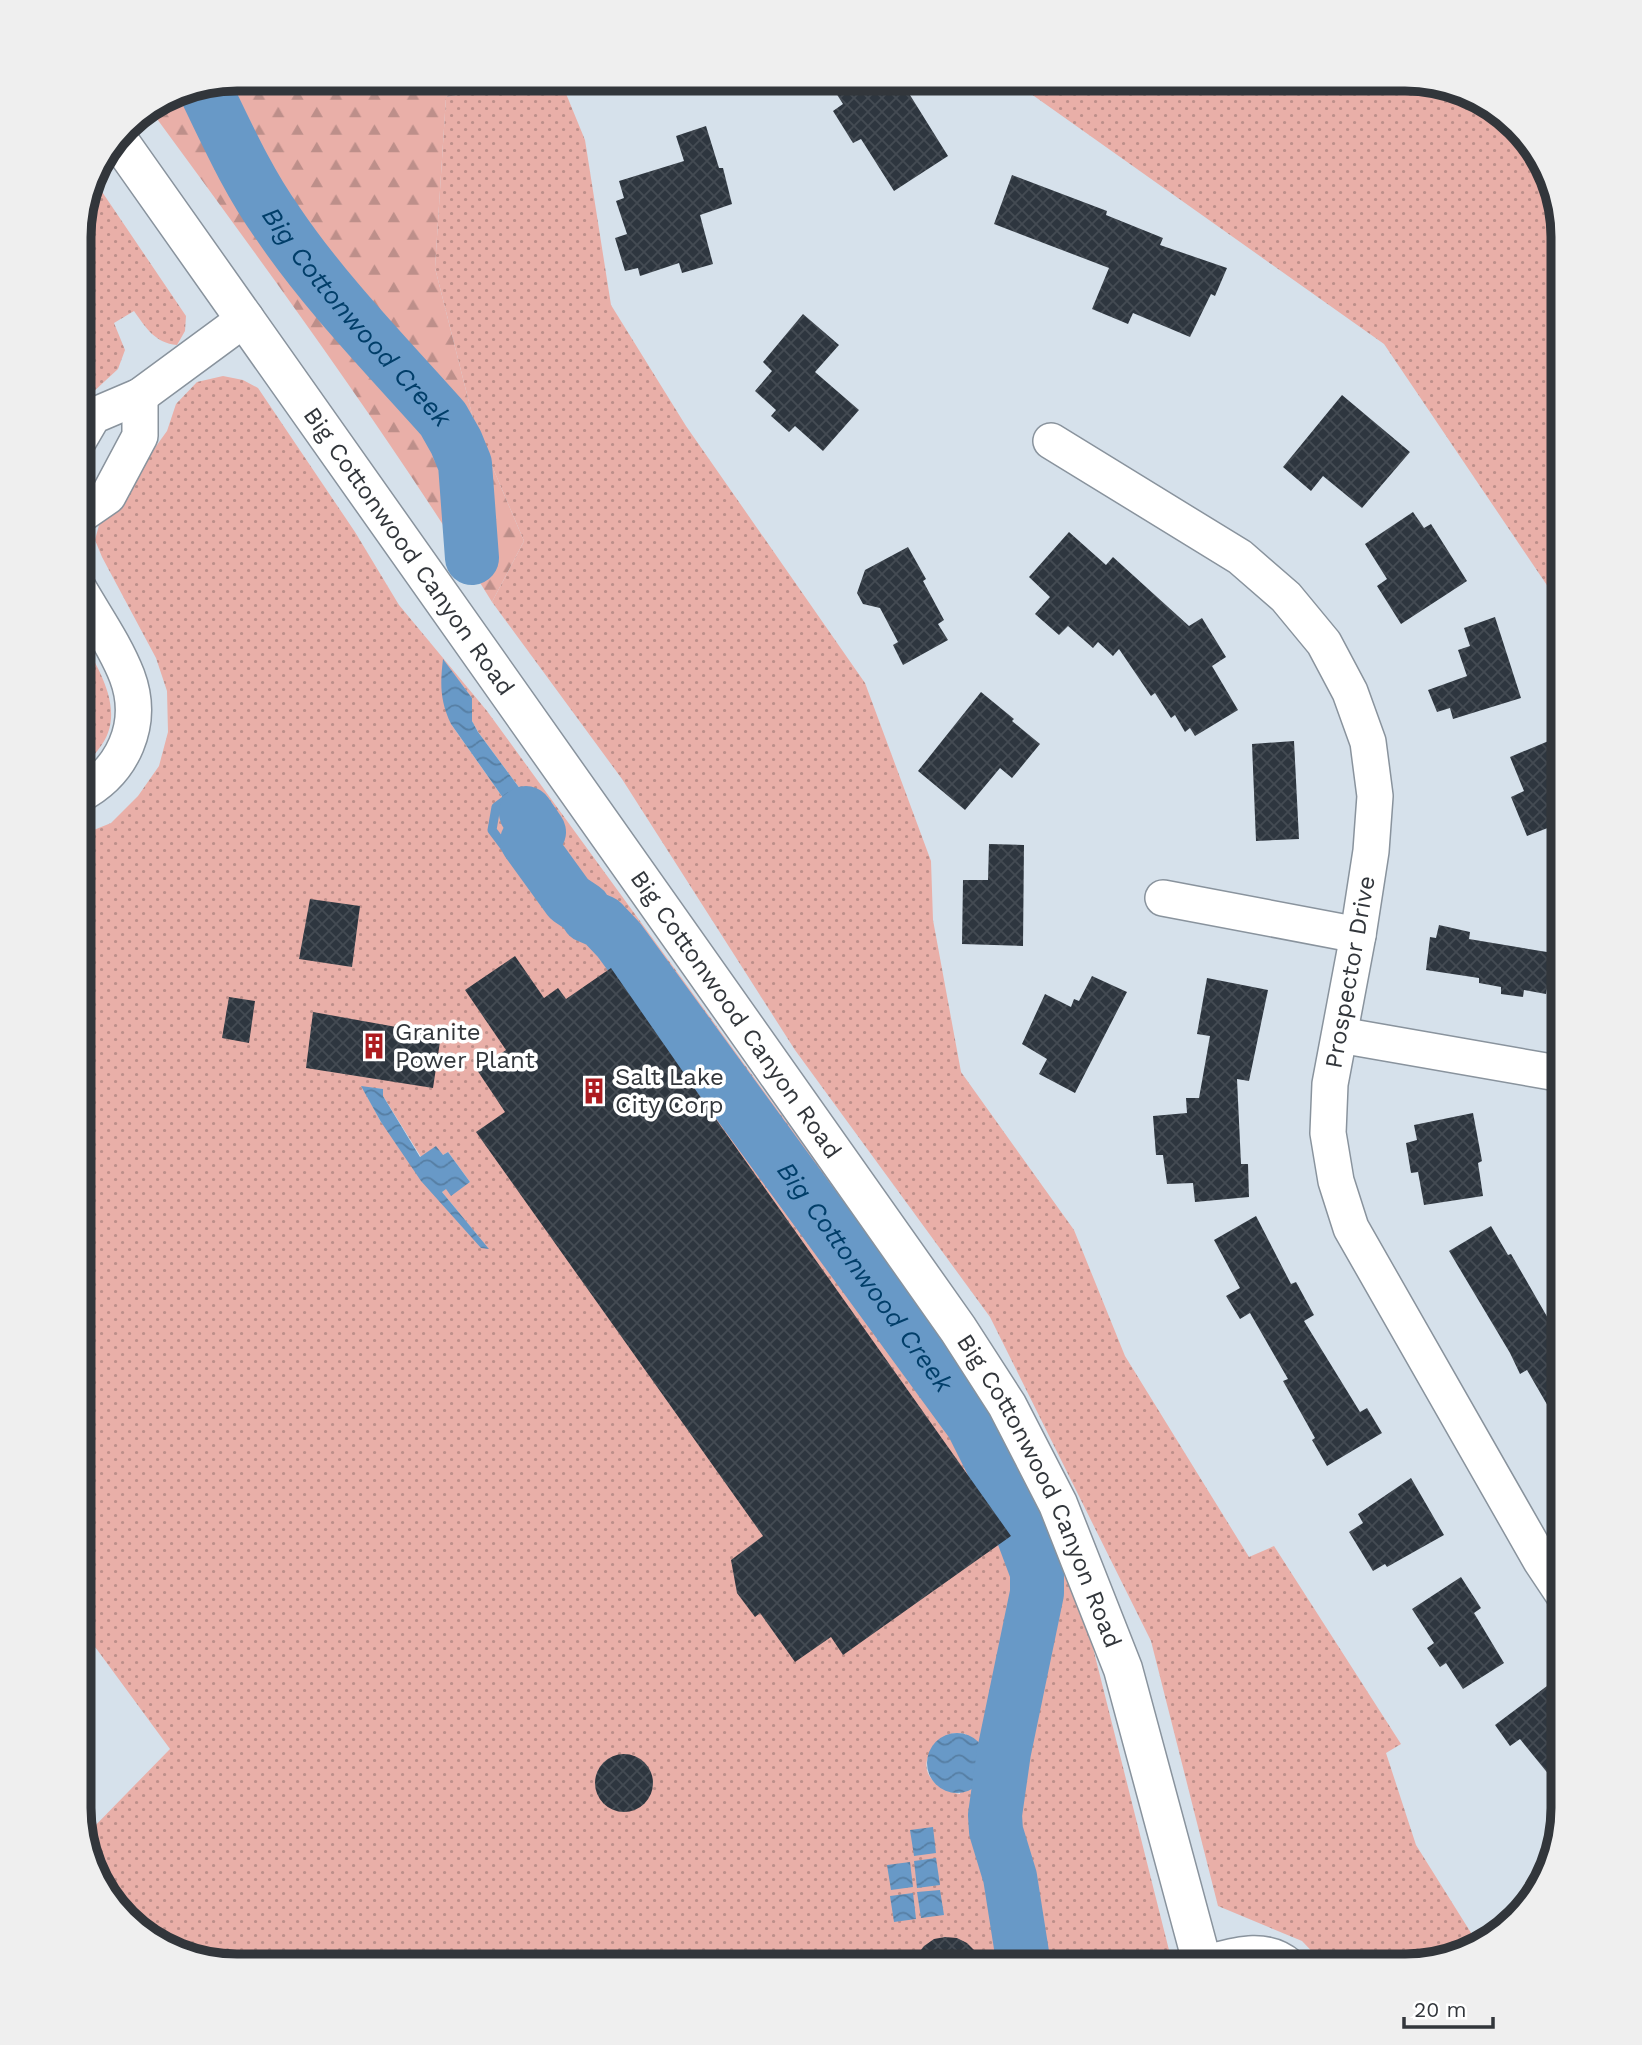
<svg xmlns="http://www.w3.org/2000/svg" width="1642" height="2045" font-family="'Work Sans',sans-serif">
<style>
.green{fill:url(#green-dots);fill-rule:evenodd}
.forest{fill:url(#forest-firs)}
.water{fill:url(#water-waves)}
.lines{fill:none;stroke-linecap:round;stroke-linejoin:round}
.stream{stroke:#6899c7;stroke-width:9}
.river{stroke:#6899c7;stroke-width:54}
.building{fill:url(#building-cross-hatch)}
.street-casing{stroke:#89939d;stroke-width:38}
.secondary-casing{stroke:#89939d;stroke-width:41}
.street{stroke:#fff;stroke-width:35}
.secondary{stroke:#fff;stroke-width:38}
.labels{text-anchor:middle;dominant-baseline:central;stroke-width:7;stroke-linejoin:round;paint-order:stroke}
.street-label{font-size:24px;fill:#32363b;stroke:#fff}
.poi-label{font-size:24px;fill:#32363b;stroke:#fff;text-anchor:start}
.water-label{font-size:26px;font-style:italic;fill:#013e69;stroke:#fff}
.rim{fill:none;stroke:#32363b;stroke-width:9}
</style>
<defs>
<pattern id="green-dots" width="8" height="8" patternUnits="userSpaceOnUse" patternTransform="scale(1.75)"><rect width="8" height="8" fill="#e9afa8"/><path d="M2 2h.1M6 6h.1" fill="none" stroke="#bd8f8a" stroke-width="1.8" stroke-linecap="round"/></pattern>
<pattern id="forest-firs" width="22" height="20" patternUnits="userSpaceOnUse" patternTransform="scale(1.75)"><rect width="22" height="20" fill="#e9afa8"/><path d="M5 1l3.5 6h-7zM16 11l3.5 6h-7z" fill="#bd8f8a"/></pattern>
<pattern id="water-waves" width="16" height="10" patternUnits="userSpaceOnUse" patternTransform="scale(1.75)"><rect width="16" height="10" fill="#6899c7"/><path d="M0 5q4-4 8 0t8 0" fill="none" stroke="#567ea3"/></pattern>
<pattern id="building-cross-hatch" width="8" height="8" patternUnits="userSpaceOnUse" patternTransform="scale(1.75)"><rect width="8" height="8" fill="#2e363f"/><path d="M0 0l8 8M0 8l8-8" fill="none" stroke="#444b53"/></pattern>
</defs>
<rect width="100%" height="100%" fill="#d6e1eb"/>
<g class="green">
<path d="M 545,79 L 560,79 L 585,140 L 611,305 L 686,426 L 865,683 L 931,861 L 933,920 L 961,1072 L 1074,1230 L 1125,1356 L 1249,1557 L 1274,1546 L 1401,1744 L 1386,1753 L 1416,1845 L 1478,1944 L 1405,1966 L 1326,1966 L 1302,1941 L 1218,1906 L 1151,1641 L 990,1317 L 795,1050 L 622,779 L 492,602 L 524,541 L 475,426 L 435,268 L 446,97 Z"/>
<path d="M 1010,79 L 1415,79 L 1484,100 L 1536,149 L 1563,237 L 1563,609 L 1384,344 Z"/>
<path d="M 92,177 L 186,316 L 185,331 L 177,345 C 155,343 146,328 134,311 L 114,323 L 125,350 L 118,369 L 79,405 L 79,226 Z"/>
<path d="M 223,376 L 243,380 L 258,388 L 355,532 L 399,605 L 487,711 L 916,1300 L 1045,1518 L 1091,1640 L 1173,1966 L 237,1966 L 158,1945 L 106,1896 L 87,1834 L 170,1749 L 79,1625 L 79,836 L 111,823 L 138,796 L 159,766 L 168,732 L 167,691 L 156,658 L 102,557 L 95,540 L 99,525 L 167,431 L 176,404 L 197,382 ZM 443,660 L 472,698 L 472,721 L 478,732 L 555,836 L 553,838 L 567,855 L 537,877 L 534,859 L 509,826 L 518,819 L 451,724 ZM 362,1087 L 383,1089 L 383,1096 L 421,1157 L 443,1155 L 448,1152 L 470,1182 L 451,1195 L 446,1188 L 442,1192 L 488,1248 L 381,1122 ZM 956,1733 L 966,1734 L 960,1794 C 943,1792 920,1777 928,1757 C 929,1752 934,1748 938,1744 C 944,1737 947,1734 956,1733 Z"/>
<path d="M 79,634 C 98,668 129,713 98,750 C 92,757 87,766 79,770 Z"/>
</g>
<path class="forest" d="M 237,79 L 545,79 L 446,97 L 435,268 L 475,426 L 524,541 L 492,602 C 387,432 267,269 149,108 L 177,91 Z"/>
<g class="water">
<path d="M 443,659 L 472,698 L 472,721 L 478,732 L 555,836 L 553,838 L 567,856 L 537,878 L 527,864 L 534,859 L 509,826 L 518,819 L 451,724 C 440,701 440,684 443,659 Z"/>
<path d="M 361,1086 L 383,1089 L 383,1096 L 420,1157 L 436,1146 L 443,1155 L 448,1152 L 470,1182 L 451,1196 L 446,1189 L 442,1192 L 489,1249 L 481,1248 L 421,1181 L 381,1122 Z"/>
<circle cx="957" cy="1763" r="30"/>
<path d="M 933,1827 L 936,1853 L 914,1856 L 910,1830 Z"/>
<path d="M 936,1858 L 940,1885 L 917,1888 L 914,1861 Z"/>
<path d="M 910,1862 L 913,1887 L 891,1890 L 887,1865 Z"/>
<path d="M 940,1890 L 944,1915 L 921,1918 L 917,1892 Z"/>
<path d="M 913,1893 L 916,1919 L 894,1922 L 890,1896 Z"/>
</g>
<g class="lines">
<g class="stream">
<path d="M 527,841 L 510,854 L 532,882 L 571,901"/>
<path d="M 555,853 L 619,940"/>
<path d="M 510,854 L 492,830 L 496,807 L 512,795"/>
<path d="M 1050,1966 L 1061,1962 L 1072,1966"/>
</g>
<g class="river">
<path id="s1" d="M 203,85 C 226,132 247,180 277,222 C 325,293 386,355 443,419 L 456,442 L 465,464 L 472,558"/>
<path id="s2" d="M 526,813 L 539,832 L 527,841 L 569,899 L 584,909 L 588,916 L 602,922 L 619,940 L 972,1423 L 1009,1497 L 1037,1572 L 1037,1593 L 1004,1752 L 995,1815 L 996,1831 L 1010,1877 L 1024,1966"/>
</g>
</g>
<g class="building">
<path d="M 827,79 L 900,79 L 948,156 L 894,191 L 861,139 L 853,143 L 833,111 L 843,104 Z"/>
<path d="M 706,126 L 719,168 L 723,168 L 732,204 L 700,215 L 713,264 L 682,273 L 679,263 L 640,276 L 638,268 L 625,271 L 615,238 L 627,234 L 616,201 L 624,198 L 619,181 L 684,161 L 676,136 Z"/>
<path d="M 1012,175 L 1107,211 L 1106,215 L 1163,238 L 1160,245 L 1227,268 L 1215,296 L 1211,294 L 1190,337 L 1133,313 L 1128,324 L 1092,309 L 1109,268 L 994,224 Z"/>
<path d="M 803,314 L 839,345 L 815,372 L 859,410 L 823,451 L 795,426 L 789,432 L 771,416 L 776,410 L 755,391 L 772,371 L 763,362 Z"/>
<path d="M 1342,395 L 1410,452 L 1362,508 L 1323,476 L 1311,491 L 1283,467 Z"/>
<path d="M 1413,512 L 1424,528 L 1431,524 L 1467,581 L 1401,624 L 1377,586 L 1387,579 L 1365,544 Z"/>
<path d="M 1069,532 L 1106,565 L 1113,557 L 1189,626 L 1202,618 L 1226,657 L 1212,666 L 1238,710 L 1195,736 L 1190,728 L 1185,732 L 1175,715 L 1171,718 L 1155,693 L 1151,696 L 1119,649 L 1113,656 L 1098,642 L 1093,648 L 1068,626 L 1059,635 L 1035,614 L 1050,597 L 1029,577 Z"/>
<path d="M 908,547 L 926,579 L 923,581 L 944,620 L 938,624 L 948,640 L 903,665 L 893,645 L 898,642 L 880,608 L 863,604 L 857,593 L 865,570 Z"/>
<path d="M 1495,617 L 1521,698 L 1453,719 L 1450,708 L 1437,712 L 1428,690 L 1467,676 L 1458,650 L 1470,646 L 1464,628 Z"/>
<path d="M 981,692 L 1014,719 L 1012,721 L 1040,744 L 1012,778 L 1000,768 L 965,810 L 918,771 Z"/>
<path d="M 1563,735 L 1563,822 L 1527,836 L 1511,797 L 1524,791 L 1510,757 Z"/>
<path d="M 1294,741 L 1299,839 L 1256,841 L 1252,744 Z"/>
<path d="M 989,844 L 1024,845 L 1023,946 L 962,944 L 963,880 L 988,880 Z"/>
<path d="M 310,899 L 360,906 L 352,967 L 299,959 Z"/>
<path d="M 1439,925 L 1470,932 L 1469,939 L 1553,953 L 1546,994 L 1524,990 L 1523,997 L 1501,994 L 1501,987 L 1479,983 L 1479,978 L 1426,970 L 1430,937 L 1436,938 Z"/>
<path d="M 515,956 L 544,998 L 558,988 L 566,999 L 611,968 L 713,1115 L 1011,1536 L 843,1655 L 831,1637 L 795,1662 L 760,1613 L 755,1617 L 737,1593 L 731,1560 L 763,1536 L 476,1132 L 505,1112 L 477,1070 L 506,1050 L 465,990 Z"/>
<path d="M 1092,976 L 1127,992 L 1075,1093 L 1039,1074 L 1047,1059 L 1022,1044 L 1045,994 L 1071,1007 L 1074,999 L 1079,1001 Z"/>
<path d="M 1207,978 L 1268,990 L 1249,1081 L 1237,1079 L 1241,1164 L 1248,1164 L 1249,1197 L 1195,1202 L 1193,1183 L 1167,1184 L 1163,1155 L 1156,1155 L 1153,1116 L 1187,1113 L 1186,1098 L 1199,1098 L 1210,1036 L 1197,1034 Z"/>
<path d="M 229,997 L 255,1001 L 249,1043 L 222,1038 Z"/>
<path d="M 313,1012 L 441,1035 L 433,1088 L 306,1068 Z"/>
<path d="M 1473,1113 L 1482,1161 L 1478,1163 L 1483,1196 L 1424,1205 L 1418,1172 L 1411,1173 L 1406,1143 L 1417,1140 L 1414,1125 Z"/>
<path d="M 1256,1216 L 1291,1284 L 1296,1282 L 1314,1315 L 1304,1321 L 1360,1412 L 1367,1408 L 1382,1433 L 1327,1466 L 1312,1440 L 1315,1438 L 1283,1381 L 1288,1379 L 1250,1313 L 1240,1319 L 1226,1296 L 1240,1288 L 1214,1240 Z"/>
<path d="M 1491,1226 L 1508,1255 L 1511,1254 L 1553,1327 L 1563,1321 L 1563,1432 L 1527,1370 L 1520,1374 L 1510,1353 L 1449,1251 Z"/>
<path d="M 1411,1478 L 1444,1535 L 1387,1567 L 1385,1564 L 1373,1571 L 1349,1532 L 1363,1523 L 1358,1514 Z"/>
<path d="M 1461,1577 L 1481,1608 L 1474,1613 L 1504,1663 L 1463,1689 L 1446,1663 L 1440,1667 L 1427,1648 L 1434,1643 L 1412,1609 Z"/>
<path d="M 1547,1686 L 1563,1708 L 1563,1792 L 1520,1739 L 1510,1746 L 1495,1725 Z"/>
<circle cx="624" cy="1783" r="29"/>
<path d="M 945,1937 L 957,1938 L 967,1943 L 990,1966 L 908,1966 L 924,1946 L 934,1939 Z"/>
</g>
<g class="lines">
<g class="street-casing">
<g id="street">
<path d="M 79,440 L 93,416 L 140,396 L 246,318"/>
<path d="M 1051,441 L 1240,557 L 1286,597 L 1324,643 L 1350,692 L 1368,742 L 1375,796 L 1371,851 L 1358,935 L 1330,1084 L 1328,1133 L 1336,1181 L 1351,1228 L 1541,1561 L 1563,1594"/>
<path d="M 79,516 L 108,496 L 140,436 L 140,396"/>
<path d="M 79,795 C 123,772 145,724 127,676 C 115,645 95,617 79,589"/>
<path d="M 1163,898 L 1358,935"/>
<path d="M 1340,1035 L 1563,1074"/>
<path d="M 1203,1964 C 1231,1957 1264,1944 1289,1966"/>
</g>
</g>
<g class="secondary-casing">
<g id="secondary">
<path id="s3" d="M 117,138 L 958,1329 L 1007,1405 L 1058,1504 L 1123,1669 L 1203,1966"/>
</g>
</g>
<use href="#street" class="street"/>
<use href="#secondary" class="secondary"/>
</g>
<defs>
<g id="building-bare" transform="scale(2.1)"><path d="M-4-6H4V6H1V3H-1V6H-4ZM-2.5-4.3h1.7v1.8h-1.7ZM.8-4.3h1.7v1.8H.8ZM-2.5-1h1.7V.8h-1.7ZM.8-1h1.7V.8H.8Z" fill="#ad1b1f" stroke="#fff" stroke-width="2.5" paint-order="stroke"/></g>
</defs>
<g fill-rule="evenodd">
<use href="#building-bare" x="374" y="1046"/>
<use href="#building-bare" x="594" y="1091"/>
</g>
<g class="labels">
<g class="street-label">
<text stroke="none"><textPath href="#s3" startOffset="506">Big Cottonwood Canyon Road</textPath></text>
<text transform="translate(1350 972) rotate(-80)">Prospector Drive</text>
<text stroke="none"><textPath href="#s3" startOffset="1073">Big Cottonwood Canyon Road</textPath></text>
<text stroke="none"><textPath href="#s3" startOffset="1640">Big Cottonwood Canyon Road</textPath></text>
</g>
<g class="poi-label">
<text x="395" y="1032">Granite<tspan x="395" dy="28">Power Plant</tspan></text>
<text x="615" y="1077">Salt Lake<tspan x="615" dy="28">City Corp</tspan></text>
</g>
<g class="water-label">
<text stroke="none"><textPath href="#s1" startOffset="280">Big Cottonwood Creek</textPath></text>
<text stroke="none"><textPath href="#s2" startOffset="593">Big Cottonwood Creek</textPath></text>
</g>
</g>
<path d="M0 0H1642V2045H0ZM237 91H1405A146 146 0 0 1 1551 237V1808A146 146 0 0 1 1405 1954H237A146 146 0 0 1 91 1808V237A146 146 0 0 1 237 91Z" fill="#efefef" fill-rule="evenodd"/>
<path class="rim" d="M237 91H1405A146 146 0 0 1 1551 237V1808A146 146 0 0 1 1405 1954H237A146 146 0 0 1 91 1808V237A146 146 0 0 1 237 91Z"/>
<path d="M1404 2017v10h89v-10" fill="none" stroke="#32363b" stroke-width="3.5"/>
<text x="1414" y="2017" font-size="21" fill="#32363b" stroke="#ffffff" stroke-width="5" paint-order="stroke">20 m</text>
</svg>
